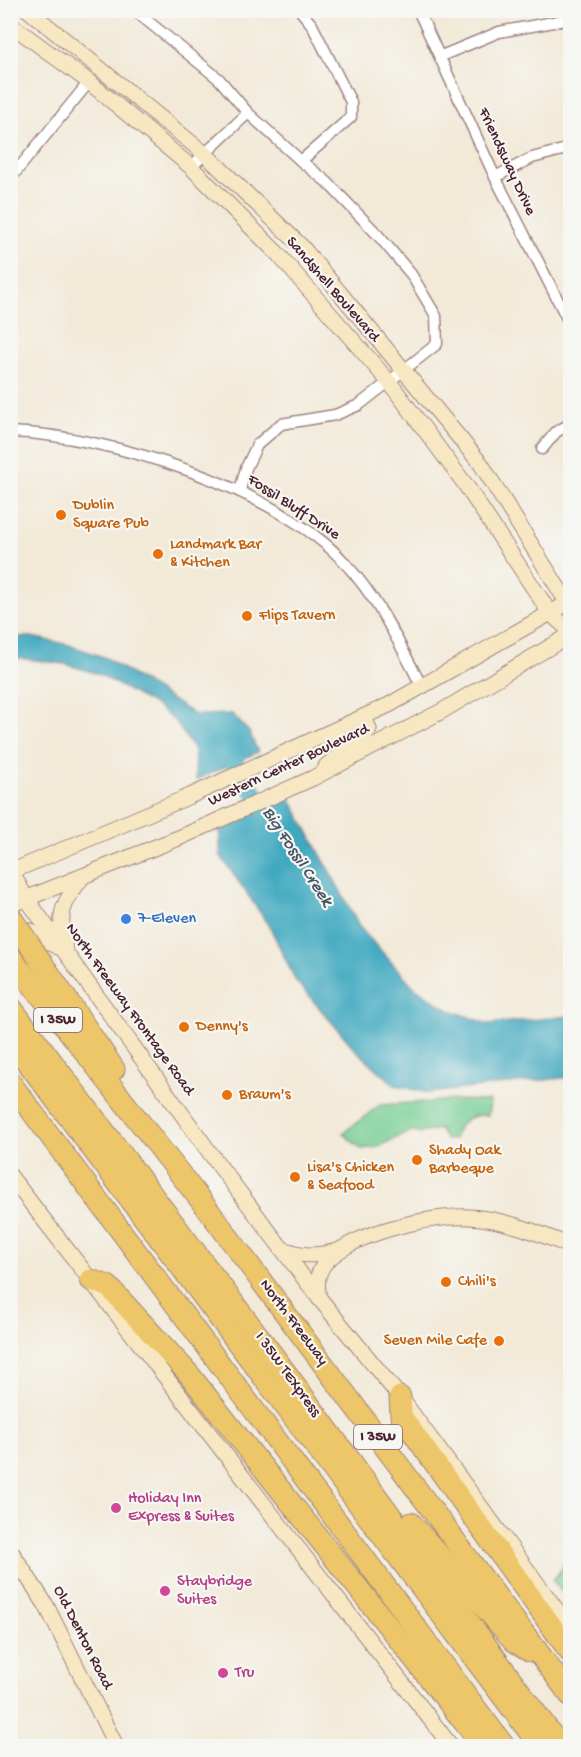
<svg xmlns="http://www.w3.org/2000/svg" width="581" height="1757" font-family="'Gochi Hand',sans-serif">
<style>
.green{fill:#74cd93;stroke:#5f765f;stroke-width:1.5}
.water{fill:#40a9c0;stroke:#456476;stroke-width:1.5}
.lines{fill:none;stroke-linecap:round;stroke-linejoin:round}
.river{stroke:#40a9c0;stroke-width:18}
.street-casing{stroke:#9e8481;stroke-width:13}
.secondary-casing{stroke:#9e8481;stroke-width:17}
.highway-casing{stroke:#9e8481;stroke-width:23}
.street{stroke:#fff;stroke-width:10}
.secondary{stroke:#f7e8c3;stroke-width:15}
.highway{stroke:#ecc669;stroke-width:21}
.highway-bridge-casing{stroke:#9e8481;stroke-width:23;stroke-linecap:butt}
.highway-bridge{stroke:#ecc669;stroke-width:21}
.food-dot{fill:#e8710a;stroke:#f6f6f2;stroke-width:2}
.shop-dot{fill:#3f7fe0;stroke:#f6f6f2;stroke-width:2}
.hotel-dot{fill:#d1479c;stroke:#f6f6f2;stroke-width:2}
.labels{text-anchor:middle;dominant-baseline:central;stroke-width:4.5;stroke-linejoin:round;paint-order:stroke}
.shield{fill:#f6f6f2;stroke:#7e6067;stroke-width:1.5}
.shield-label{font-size:15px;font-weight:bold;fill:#4a1f2b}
.street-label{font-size:16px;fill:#4a1f2b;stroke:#f6f6f2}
.food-label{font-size:16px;fill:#c56008;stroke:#f6f6f2;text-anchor:start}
.shop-label{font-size:16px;fill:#366cbe;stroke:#f6f6f2;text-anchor:start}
.hotel-label{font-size:16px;fill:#b23c85;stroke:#f6f6f2;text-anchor:start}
.water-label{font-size:18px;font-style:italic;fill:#465667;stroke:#f6f6f2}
</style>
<rect width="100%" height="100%" fill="#f6f6f2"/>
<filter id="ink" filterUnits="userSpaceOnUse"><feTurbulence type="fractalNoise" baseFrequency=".0167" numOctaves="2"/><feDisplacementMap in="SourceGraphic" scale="12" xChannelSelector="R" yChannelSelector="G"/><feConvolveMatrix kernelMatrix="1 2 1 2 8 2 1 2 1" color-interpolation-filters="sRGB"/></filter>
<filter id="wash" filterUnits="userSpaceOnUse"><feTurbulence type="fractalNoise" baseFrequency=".008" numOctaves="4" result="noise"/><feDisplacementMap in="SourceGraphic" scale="24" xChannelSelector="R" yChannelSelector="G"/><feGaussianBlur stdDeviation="1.35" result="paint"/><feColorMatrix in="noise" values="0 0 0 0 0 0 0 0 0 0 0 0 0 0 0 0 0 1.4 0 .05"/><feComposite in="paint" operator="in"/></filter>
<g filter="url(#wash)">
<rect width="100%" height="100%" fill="#f2e9d7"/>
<g class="green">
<path d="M 455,1100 L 490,1101 L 488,1115 C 469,1114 459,1121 454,1139 L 446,1140 L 439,1129 L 420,1133 L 411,1131 L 377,1147 L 361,1149 L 343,1133 L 380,1105 Z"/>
<path d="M 570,1548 L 570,1603 L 553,1580 L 561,1570 Z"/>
</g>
<g class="water">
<path d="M 11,637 L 31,637 L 66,644 L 106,658 L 195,715 L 232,714 L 249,732 L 258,752 L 196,780 L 194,750 L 176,722 L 156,706 L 99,674 L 65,664 L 11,657 Z"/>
<path d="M 290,798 L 361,929 L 414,987 L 447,1009 L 488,1024 L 570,1016 L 570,1077 L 428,1093 L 395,1085 L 355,1049 L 296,981 L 269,925 L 220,855 L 220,826 Z"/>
</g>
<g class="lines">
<path class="river" d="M 222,744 L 270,816"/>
</g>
</g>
<g filter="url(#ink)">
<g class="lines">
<g class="street-casing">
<g id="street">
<path d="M 134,10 L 219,79 L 248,113 L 301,161 L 351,117 L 351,102 L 312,25 L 300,10"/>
<path d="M 418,10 L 495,177 L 570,324"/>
<path d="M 441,56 L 499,32 L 570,19"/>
<path d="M 191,167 L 248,113"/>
<path d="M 495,177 L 532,158 L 570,148"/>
<path d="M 10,179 L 89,82"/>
<path d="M 10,432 C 109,435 278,489 345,563 C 379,600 399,643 422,687"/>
<path d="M 542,449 L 556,432 L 570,424"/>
<path d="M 240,490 L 246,468 L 257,445 L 281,424 L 335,415 L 359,405 L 437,344 L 436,316 L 411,274 L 377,234 L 327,182 L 301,161"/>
</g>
</g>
<g class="secondary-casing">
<g id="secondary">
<path d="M 28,10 L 205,154 L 302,247 L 481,464 L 570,607"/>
<path d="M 10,24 L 89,82 L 191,167 L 278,254 L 390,383 L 465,484 L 550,613 L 570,631"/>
<path d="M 326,766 L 367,733 L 369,729 L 364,717"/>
<path d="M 10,869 L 26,898 L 218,1164 L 319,1298 L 400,1397 L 570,1628"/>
<path d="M 10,872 L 190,796 L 389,705 L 559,608"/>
<path d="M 10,905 L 181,837 L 313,778 L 442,711 L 570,635"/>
<path d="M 15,930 L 31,931 L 58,947"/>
<path d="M 65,948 C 58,911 61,907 83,876"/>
<path d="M 10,1176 L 451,1746"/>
<path d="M 283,1249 C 304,1257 316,1256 338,1251"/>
<path d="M 319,1298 C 317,1289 316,1280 320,1271 C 336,1235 434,1214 470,1217 C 504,1219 539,1233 570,1246"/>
<path d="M 10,1550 L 46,1605 L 116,1746"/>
</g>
</g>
<g class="highway-casing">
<g id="highway">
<path d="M 10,956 L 209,1211 L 570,1695"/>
<path d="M 38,957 L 114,1069"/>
<path d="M 10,1006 L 275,1358 L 560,1746"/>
<path d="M 10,1039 L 540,1746"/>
<path d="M 10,1082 L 504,1746"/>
<path d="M 91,1280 L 108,1286 L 188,1373 L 483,1746"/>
<path d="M 400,1397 L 401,1416 L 570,1652"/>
<path d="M 411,1523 L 514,1641 L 530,1651"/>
</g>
</g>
<use href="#street" class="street"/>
<use href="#secondary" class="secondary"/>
<use href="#highway" class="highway"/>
<g class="highway-bridge-casing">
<path id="highway-bridge" d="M 10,916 L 38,957"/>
</g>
<use href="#highway-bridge" class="highway-bridge"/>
</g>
</g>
<g class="food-dot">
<circle cx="61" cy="515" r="6"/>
<circle cx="158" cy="554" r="6"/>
<circle cx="247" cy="616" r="6"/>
<circle cx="184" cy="1027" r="6"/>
<circle cx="227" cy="1095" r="6"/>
<circle cx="417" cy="1160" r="6"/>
<circle cx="295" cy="1177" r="6"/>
<circle cx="446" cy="1282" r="6"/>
<circle cx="499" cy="1341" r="6"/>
</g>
<circle class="shop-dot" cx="126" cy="919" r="6"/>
<g class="hotel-dot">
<circle cx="116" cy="1508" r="6"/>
<circle cx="165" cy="1591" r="6"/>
<circle cx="223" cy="1673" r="6"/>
</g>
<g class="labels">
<g class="shield">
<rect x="34" y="1008" width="48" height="24" rx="4.5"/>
<rect x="354" y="1425" width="48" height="24" rx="4.5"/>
</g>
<g class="shield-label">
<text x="58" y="1020">I 35W</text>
<text x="378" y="1437">I 35W</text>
</g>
<g class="street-label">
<text transform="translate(506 162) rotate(65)">Friendsway Drive</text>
<text transform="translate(332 290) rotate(49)">Sandshell Boulevard</text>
<text transform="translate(293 508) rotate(33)">Fossil Bluff Drive</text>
<text transform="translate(289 766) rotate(-25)">Western Center Boulevard</text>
<text transform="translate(129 1010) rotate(54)">North Freeway Frontage Road</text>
<text transform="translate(293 1323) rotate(53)">North Freeway</text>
<text transform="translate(287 1375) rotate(54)">I 35W TEXpress</text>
<text transform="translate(82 1638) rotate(63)">Old Denton Road</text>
</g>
<g class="food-label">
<text x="73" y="506">Dublin<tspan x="73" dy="18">Square Pub</tspan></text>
<text x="170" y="545">Landmark Bar<tspan x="170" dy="18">&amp; Kitchen</tspan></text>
<text x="259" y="616">Flips Tavern</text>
<text x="196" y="1027">Denny's</text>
<text x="239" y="1095">Braum's</text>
<text x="429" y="1151">Shady Oak<tspan x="429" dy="18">Barbeque</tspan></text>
<text x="307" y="1168">Lisa's Chicken<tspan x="307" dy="18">&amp; Seafood</tspan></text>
<text x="458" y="1282">Chili's</text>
<text x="487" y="1341" text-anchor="end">Seven Mile Cafe</text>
</g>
<g class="shop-label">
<text x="138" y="919">7-Eleven</text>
</g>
<g class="hotel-label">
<text x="128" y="1499">Holiday Inn<tspan x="128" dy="18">Express &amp; Suites</tspan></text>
<text x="177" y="1582">Staybridge<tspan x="177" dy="18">Suites</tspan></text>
<text x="235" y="1673">Tru</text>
</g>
<g class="water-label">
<text transform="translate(297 857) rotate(57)">Big Fossil Creek</text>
</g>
</g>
<rect width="581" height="1757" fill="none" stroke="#f6f6f2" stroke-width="36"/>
</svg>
